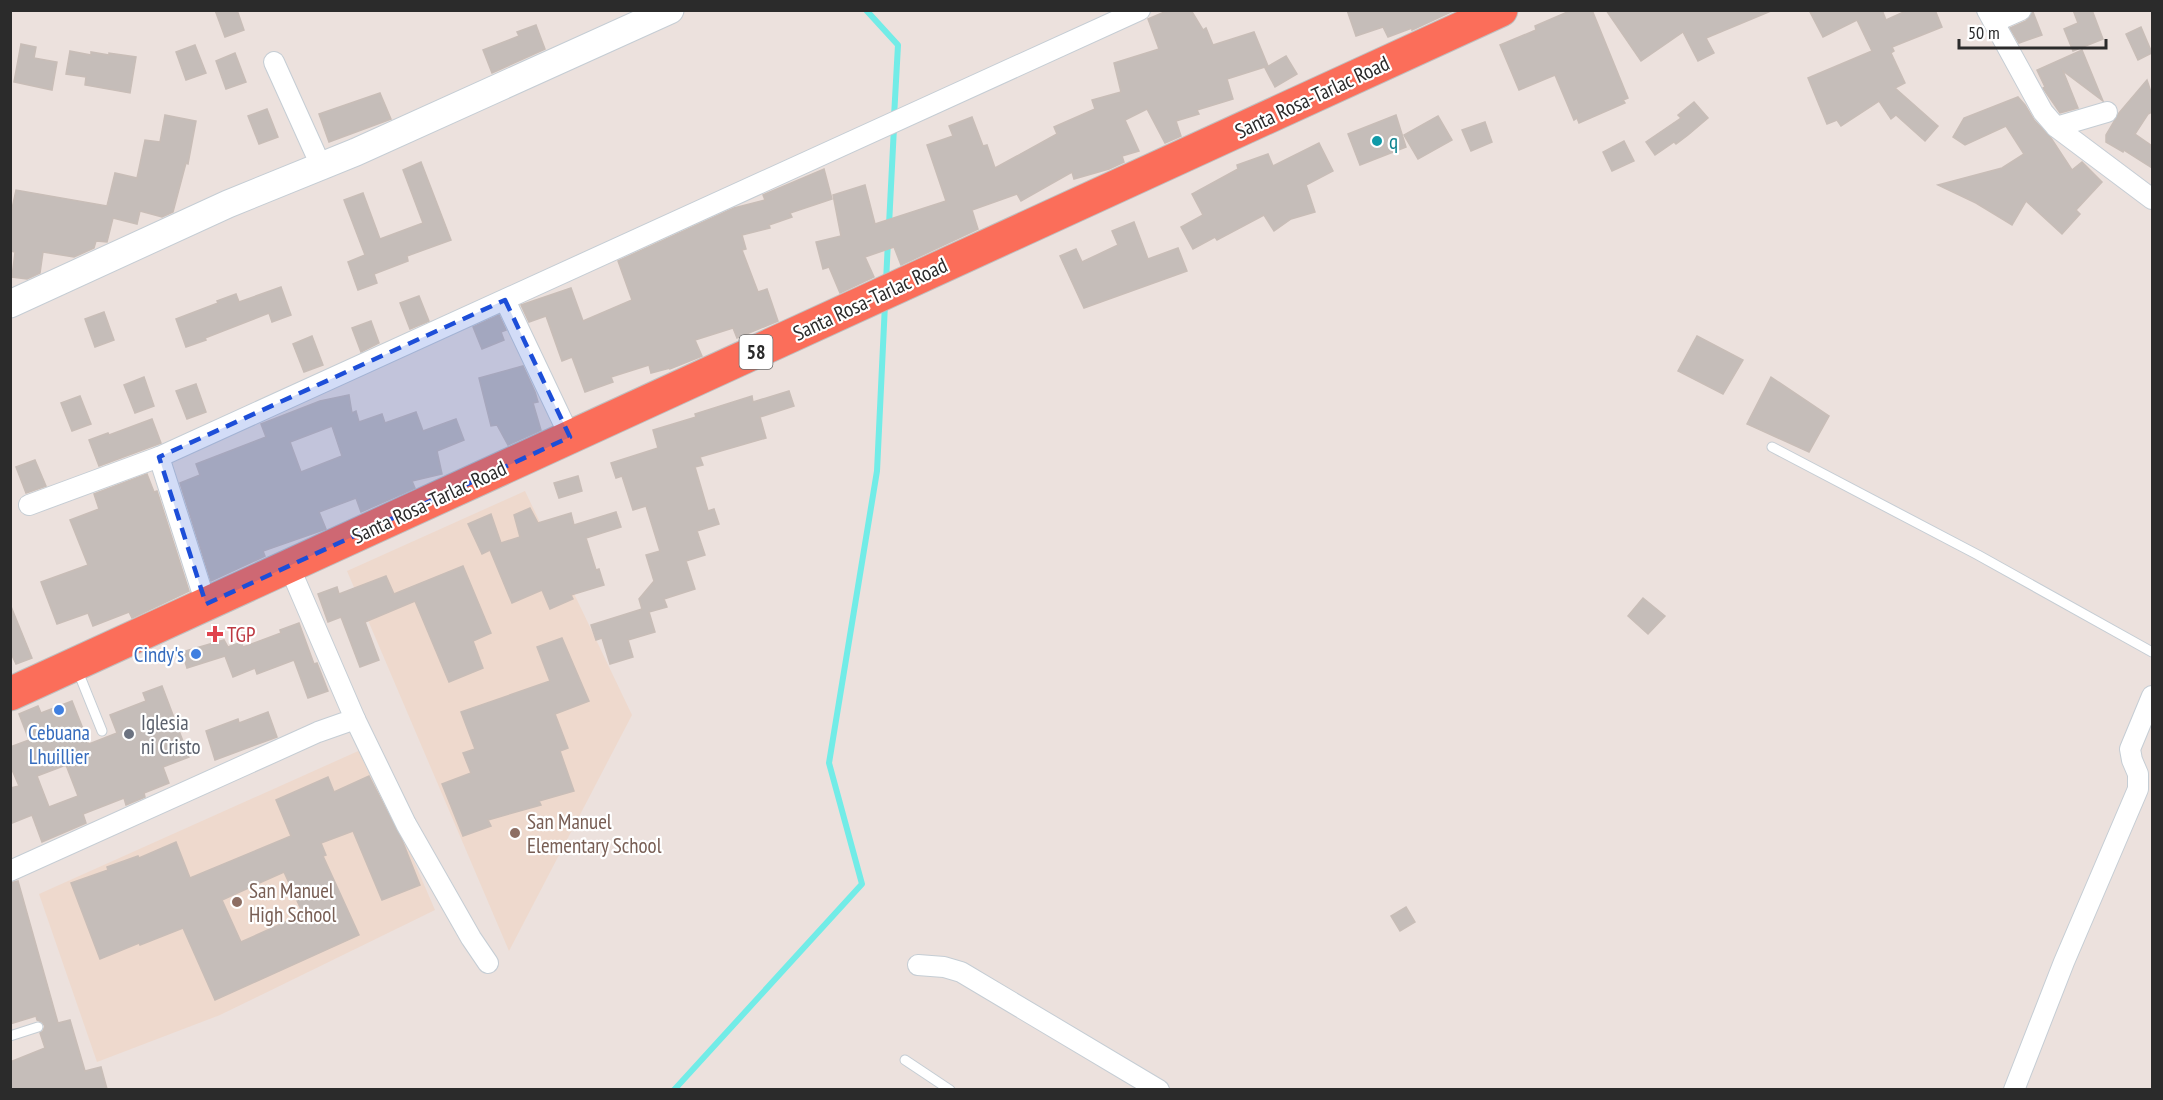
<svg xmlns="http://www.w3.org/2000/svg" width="2163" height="1100" font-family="'PT Sans Narrow',sans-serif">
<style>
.education{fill:#eed9cd}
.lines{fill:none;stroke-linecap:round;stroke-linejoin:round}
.stream{stroke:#72ece7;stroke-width:6}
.building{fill:#c5bdb9;stroke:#c8bdb7;stroke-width:1.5;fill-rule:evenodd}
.lane-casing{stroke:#c5cdd4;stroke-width:11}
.street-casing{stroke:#c5cdd4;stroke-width:22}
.secondary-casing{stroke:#c5cdd4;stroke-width:29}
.highway-casing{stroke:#bfbfbf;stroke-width:35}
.lane{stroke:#fff;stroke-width:9}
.street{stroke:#fff;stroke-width:20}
.secondary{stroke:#fff;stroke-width:27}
.highway{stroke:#fb6e5a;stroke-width:33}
.marked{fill:#1d4ed8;fill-opacity:0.2;stroke:#1d4ed8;stroke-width:4.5;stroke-dasharray:12 8;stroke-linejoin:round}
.culture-dot{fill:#0f9aa8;stroke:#fff;stroke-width:2}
.health-dot{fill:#e0444e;stroke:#fff;stroke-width:2}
.shop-dot{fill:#3f7fe0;stroke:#fff;stroke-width:2}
.worship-dot{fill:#6b7280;stroke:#fff;stroke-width:2}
.education-dot{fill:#8d6e63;stroke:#fff;stroke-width:2}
.labels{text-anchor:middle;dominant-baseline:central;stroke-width:4.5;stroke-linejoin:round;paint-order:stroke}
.shield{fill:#fff;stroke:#6b6b6b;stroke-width:1.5}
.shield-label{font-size:20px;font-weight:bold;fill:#2b2b2b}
.street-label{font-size:21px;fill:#2b2b2b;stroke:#fff}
.culture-label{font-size:21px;fill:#0d838f;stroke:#fff;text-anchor:start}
.health-label{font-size:21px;fill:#be3a42;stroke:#fff;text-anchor:start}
.shop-label{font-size:21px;fill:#366cbe;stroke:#fff;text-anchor:end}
.worship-label{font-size:21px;fill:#5b616d;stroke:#fff;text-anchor:start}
.education-label{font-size:21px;fill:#785e54;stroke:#fff;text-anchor:start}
</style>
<rect width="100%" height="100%" fill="#ece1dd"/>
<g class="education">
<path d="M 525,491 L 632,715 L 509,951 L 347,571 Z"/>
<path d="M 365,748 L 435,910 L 220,1015 L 97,1062 L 39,894 Z"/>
</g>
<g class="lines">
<g class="stream">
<path d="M 866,10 L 898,45 L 894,117"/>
<path d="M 889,225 L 894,127"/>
<path d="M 886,282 L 888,241"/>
<path d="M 674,1090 L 862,884 L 829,763 L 877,471 L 885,304"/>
</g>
</g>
<g class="building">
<path d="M 215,10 L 237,10 L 244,30 L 225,37 Z"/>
<path d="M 1169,10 L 1191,10 L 1203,30 L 1206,28 L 1213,45 L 1254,32 L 1268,66 L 1227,79 L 1233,99 L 1197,110 L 1199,114 L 1176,121 L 1181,136 L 1165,143 L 1147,109 L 1125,120 L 1139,151 L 1122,156 L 1124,162 L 1109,169 L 1074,179 L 1072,172 L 1021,201 L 1017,194 L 972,210 L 978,229 L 901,265 L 894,247 L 865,257 L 874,277 L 840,293 L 829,267 L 823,269 L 816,242 L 841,236 L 833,195 L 865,185 L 875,224 L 946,201 L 927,145 L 953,136 L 949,126 L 972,117 L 983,146 L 987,145 L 995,168 L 1057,134 L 1054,127 L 1095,109 L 1092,100 L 1121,92 L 1114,63 L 1159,49 L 1148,19 Z"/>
<path d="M 1347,10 L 1455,10 L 1412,30 L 1412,28 L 1388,37 L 1383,27 L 1356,36 Z"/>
<path d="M 1572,10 L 1592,10 L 1628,98 L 1623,100 L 1625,103 L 1579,123 L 1577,118 L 1574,120 L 1555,75 L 1519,90 L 1500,45 L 1536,30 L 1535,26 Z"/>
<path d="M 1606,10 L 1771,10 L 1771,11 L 1706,38 L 1714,53 L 1698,61 L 1683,32 L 1641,61 Z"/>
<path d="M 1809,10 L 1882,10 L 1886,20 L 1908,10 L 1935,10 L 1942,27 L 1892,47 L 1894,51 L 1891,53 L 1905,83 L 1895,88 L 1938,126 L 1925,141 L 1896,115 L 1891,119 L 1879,101 L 1841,126 L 1837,120 L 1827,124 L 1808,78 L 1872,51 L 1857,20 L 1823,37 Z"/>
<path d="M 2073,10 L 2092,10 L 2103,39 L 2073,51 L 2064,29 L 2078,23 Z"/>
<path d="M 2033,12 L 2042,35 L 2019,43 L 2010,28 L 2026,21 Z"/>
<path d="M 536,25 L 545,49 L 492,73 L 483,50 L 519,36 L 517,32 Z"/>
<path d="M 2141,27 L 2152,53 L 2138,60 L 2126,34 Z"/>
<path d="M 21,44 L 36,47 L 34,58 L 57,62 L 52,90 L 14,82 Z"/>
<path d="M 195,45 L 206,73 L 186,80 L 176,52 Z"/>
<path d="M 2082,50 L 2103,101 L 2063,71 L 2078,108 L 2060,113 L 2043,88 L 2045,87 L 2037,70 Z"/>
<path d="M 70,51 L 91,55 L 91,52 L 109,55 L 109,53 L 136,57 L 130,93 L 85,85 L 86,77 L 66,74 Z"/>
<path d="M 235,53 L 246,82 L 226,89 L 216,61 Z"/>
<path d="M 1286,56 L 1297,74 L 1275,87 L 1265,68 Z"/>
<path d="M 2147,80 L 2152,95 L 2152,112 L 2148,114 L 2135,134 L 2152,146 L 2152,168 L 2124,150 L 2123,152 L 2106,142 L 2106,135 L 2119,113 Z"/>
<path d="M 380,93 L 391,119 L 329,142 L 319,114 Z"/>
<path d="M 2018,97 L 2025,105 L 2034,120 L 2051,138 L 2072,170 L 2082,162 L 2102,182 L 2076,210 L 2080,214 L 2062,234 L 2026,201 L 2012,225 L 1976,203 L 1938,185 L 2002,168 L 2024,154 L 2006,126 L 1965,145 L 1953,137 L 1964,118 Z"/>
<path d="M 1694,102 L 1708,118 L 1688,135 L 1676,144 L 1674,142 L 1655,155 L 1646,142 L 1681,118 L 1678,115 Z"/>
<path d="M 267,109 L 278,137 L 259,144 L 248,116 Z"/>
<path d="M 165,115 L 196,121 L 188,164 L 186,163 L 173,212 L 162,217 L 140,211 L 137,224 L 113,218 L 107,242 L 96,241 L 94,248 L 74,257 L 43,252 L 40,273 L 27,279 L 12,277 L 15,252 L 10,251 L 10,218 L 16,190 L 107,206 L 115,173 L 137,178 L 145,140 L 160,142 Z"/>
<path d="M 1396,115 L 1406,147 L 1360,165 L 1348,134 Z"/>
<path d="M 1438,116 L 1452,140 L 1418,159 L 1404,135 Z"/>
<path d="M 1485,122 L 1492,142 L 1471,151 L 1462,130 Z"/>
<path d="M 1624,141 L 1634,161 L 1612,171 L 1603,152 Z"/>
<path d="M 1319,143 L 1333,171 L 1306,185 L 1315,212 L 1291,219 L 1274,231 L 1264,215 L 1217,240 L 1215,237 L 1193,249 L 1181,227 L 1203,215 L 1192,194 L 1238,169 L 1237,165 L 1268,154 L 1273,166 Z"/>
<path d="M 421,162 L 451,240 L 407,256 L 408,261 L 374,274 L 377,283 L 358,290 L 348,262 L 365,255 L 344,200 L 363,193 L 380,239 L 423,223 L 403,170 Z"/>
<path d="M 824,169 L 832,199 L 790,213 L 792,217 L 769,225 L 770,228 L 742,235 L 746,249 L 742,250 L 758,292 L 767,289 L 778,321 L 737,338 L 733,328 L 695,340 L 702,356 L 670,369 L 670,368 L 651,373 L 649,365 L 611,377 L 613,382 L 585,392 L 572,357 L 562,361 L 546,316 L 529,322 L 521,305 L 571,288 L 583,321 L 632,300 L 618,261 L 734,208 L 765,200 L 763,195 Z"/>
<path d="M 1134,222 L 1148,259 L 1178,248 L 1187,271 L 1084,308 L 1060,256 L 1076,249 L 1082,262 L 1118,245 L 1112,231 Z"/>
<path d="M 281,287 L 291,315 L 272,322 L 269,313 L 205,338 L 206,340 L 186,347 L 176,319 L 218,303 L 217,301 L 236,294 L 239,302 Z"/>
<path d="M 419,296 L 429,321 L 410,329 L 400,303 Z"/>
<path d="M 104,312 L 114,340 L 95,347 L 85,319 Z"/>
<path d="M 499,315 L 506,330 L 501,332 L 504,340 L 482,349 L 473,327 Z"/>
<path d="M 371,321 L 379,343 L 361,352 L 352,328 Z"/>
<path d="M 312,336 L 323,365 L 304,372 L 293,344 Z"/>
<path d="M 1697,336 L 1743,360 L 1723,394 L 1678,371 Z"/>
<path d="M 523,366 L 535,392 L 538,402 L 533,403 L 541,430 L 508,445 L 497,425 L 491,426 L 479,378 Z"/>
<path d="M 144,377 L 154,406 L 135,413 L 124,385 Z"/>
<path d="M 1771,377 L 1829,416 L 1809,452 L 1747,424 Z"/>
<path d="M 196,384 L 206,412 L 187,419 L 176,391 Z"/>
<path d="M 789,391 L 794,406 L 760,417 L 766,438 L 700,457 L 703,465 L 695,467 L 708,511 L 714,509 L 719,524 L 697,531 L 705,555 L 686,561 L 695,589 L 664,599 L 667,607 L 649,612 L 655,632 L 628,640 L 633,657 L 610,664 L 602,638 L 596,640 L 591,625 L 642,609 L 639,599 L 654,581 L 646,555 L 660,551 L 646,506 L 633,510 L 622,476 L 616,478 L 611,463 L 658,448 L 653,430 L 696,417 L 695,414 L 752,396 L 753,402 Z"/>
<path d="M 349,395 L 352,413 L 356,411 L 359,422 L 382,414 L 385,423 L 416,412 L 423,431 L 456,419 L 464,440 L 437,451 L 442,474 L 412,481 L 415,488 L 361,512 L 356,498 L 319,512 L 326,529 L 263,551 L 265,556 L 211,581 L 180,483 L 200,475 L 196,464 L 266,437 L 261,424 L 320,401 ZM 332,426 L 342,456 L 301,472 L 290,442 Z"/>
<path d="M 80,396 L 91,424 L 72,431 L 61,403 Z"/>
<path d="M 152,419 L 161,443 L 99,466 L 89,440 L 108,433 L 109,435 Z"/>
<path d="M 35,460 L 46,486 L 26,493 L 16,467 Z"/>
<path d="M 147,474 L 154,492 L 157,491 L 189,591 L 132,618 L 129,612 L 93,626 L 88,613 L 57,624 L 41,582 L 88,565 L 70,520 L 99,509 L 94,494 Z"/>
<path d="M 578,476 L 582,491 L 559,498 L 554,483 Z"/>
<path d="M 530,508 L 538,523 L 571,513 L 574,525 L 616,512 L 621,527 L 586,538 L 596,570 L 599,569 L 604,585 L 571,595 L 573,599 L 550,609 L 542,590 L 512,603 L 490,550 L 482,554 L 468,524 L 491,514 L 501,543 L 520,537 L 514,515 Z"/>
<path d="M 463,566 L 491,633 L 473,641 L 483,668 L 449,682 L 415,601 L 365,622 L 379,660 L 360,667 L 341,617 L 328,622 L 318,594 L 337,587 L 339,594 L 386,576 L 394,594 Z"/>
<path d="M 1643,598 L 1665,616 L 1648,634 L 1628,616 Z"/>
<path d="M 10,604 L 32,658 L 16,664 L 10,651 Z"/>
<path d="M 299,623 L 314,664 L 317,663 L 328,691 L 308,698 L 294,660 L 257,674 L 255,668 L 233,677 L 225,656 L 187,668 L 182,652 L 224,640 L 228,647 L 241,642 L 243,647 L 281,633 L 280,630 Z"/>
<path d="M 562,638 L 589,701 L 555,714 L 568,748 L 560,751 L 574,791 L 539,801 L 541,805 L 488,820 L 491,826 L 463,836 L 442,784 L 471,773 L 463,753 L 475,749 L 461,712 L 550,681 L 537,647 Z"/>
<path d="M 162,686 L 189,757 L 163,767 L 169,783 L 144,793 L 145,797 L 126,805 L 124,798 L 83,814 L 86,823 L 42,842 L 32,815 L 10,824 L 10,788 L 19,786 L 10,765 L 10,747 L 29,740 L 19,714 L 38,706 L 41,713 L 72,701 L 89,744 L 117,733 L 110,715 L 146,701 L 143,693 ZM 66,765 L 78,796 L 49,807 L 37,776 Z"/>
<path d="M 268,712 L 277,737 L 215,760 L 206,731 L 238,719 L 239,723 Z"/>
<path d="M 369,776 L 402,840 L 420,885 L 382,900 L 353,831 L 321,843 L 326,855 L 323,856 L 359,935 L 215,1000 L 183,928 L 140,945 L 139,943 L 100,959 L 71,883 L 108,870 L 107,867 L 138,856 L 139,858 L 176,842 L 190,878 L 291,836 L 276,800 L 328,777 L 334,792 ZM 284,872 L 303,914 L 241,942 L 222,900 Z"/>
<path d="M 18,881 L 58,1023 L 70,1020 L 85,1071 L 101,1067 L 107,1089 L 10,1089 L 10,1062 L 45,1048 L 40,1033 L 43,1031 L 45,1026 L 42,1022 L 37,1020 L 36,1016 L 10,1024 L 10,883 Z"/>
<path d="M 1406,907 L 1415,922 L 1400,931 L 1391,916 Z"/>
</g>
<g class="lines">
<g class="lane-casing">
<g id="lane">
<path d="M 1772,447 L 1978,555 L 2152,652"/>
<path d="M 77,669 L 102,731"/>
<path d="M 10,1036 L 38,1027"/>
<path d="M 905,1060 L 950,1090"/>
</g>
</g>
<g class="street-casing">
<g id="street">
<path d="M 1987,10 L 2043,112 L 2056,127 L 2152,199"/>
<path d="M 1994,22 L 2021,10"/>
<path d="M 274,62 L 321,166"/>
<path d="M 2056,127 L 2107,112"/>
<path d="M 505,300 L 570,437"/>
<path d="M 159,457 L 206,604"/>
<path d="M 29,505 L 159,457 L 1140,10"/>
<path d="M 355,719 L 406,824 L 471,938 L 488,963"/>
<path d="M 10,871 L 318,732 L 355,719 L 289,566"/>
<path d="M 918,965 L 944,967 L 961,972 L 1159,1090"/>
<path d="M 2014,1090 L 2064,962 L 2138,789 L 2138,774 L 2132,760 L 2130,749 L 2152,696"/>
</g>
</g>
<g class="secondary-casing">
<path id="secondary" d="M 10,304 L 228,204 L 356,152 L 670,10"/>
</g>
<g class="highway-casing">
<path id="highway" d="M 10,694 L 1501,10"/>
</g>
<use href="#lane" class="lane"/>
<use href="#street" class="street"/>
<use href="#secondary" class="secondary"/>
<use href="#highway" class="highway"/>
</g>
<path class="marked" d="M 505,300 L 570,437 L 206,604 L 159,457 Z"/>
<circle class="culture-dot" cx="1377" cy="141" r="6"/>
<path class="health-dot" d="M212 625h6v6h6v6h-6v6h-6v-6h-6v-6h6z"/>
<g class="shop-dot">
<circle cx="196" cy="654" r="6"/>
<circle cx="59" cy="710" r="6"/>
</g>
<circle class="worship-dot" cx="129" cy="734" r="6"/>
<g class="education-dot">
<circle cx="515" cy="833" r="6"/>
<circle cx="237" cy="902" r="6"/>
</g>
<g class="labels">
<rect class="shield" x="739.5" y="335" width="33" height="34" rx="4.5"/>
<g class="shield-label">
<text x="756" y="352">58</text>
</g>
<g class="street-label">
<text transform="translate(1312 97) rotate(-25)">Santa Rosa-Tarlac Road</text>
<text transform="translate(870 299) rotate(-25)">Santa Rosa-Tarlac Road</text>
<text transform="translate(429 502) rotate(-25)">Santa Rosa-Tarlac Road</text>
</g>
<g class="culture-label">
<text x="1389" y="141">q</text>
</g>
<g class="health-label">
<text x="227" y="634">TGP</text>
</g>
<g class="shop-label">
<text x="184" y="654">Cindy's</text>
<text x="59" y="732" text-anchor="middle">Cebuana<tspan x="59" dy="24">Lhuillier</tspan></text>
</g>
<g class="worship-label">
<text x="141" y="722">Iglesia<tspan x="141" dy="24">ni Cristo</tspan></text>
</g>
<g class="education-label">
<text x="527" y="821">San Manuel<tspan x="527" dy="24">Elementary School</tspan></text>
<text x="249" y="890">San Manuel<tspan x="249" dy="24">High School</tspan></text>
</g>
</g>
<rect width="2163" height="1100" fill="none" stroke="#2b2b2b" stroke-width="24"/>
<path d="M1959 39v9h147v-9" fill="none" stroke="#2b2b2b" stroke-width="3"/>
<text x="1968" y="39" font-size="18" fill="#2b2b2b" stroke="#ffffff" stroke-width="4.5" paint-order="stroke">50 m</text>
</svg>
